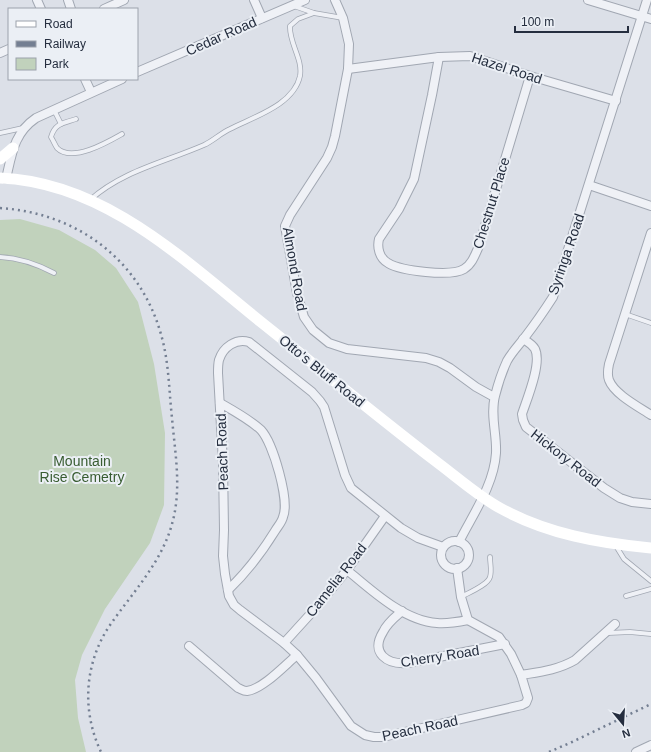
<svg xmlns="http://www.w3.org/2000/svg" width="651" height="752" font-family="Helvetica,sans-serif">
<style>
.green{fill:#c1d2bc}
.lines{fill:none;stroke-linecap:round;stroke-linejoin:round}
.service-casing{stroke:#a1a7b2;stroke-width:5.5}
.minor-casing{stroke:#a1a7b2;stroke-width:10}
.service{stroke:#eff1f6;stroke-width:4}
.minor{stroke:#eff1f6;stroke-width:8}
.secondary{stroke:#fff;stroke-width:11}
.rail{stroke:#747f92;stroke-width:2.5;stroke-dasharray:2 4;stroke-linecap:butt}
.labels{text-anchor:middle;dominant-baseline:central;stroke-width:4;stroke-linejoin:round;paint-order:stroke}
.street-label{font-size:14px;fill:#252e3f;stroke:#ebeff5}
.park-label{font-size:14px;fill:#385c31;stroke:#ebeff5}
</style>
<rect width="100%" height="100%" fill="#dce0e8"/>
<path class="green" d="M 20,219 L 59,230 L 95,250 L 116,268 L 138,302 L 154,364 L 165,433 L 164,505 L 150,543 L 105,609 L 82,655 L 75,680 L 78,718 L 86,752 L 0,752 L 0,220 Z"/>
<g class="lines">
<g class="service-casing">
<g id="service">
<path d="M 294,6 L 314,13 L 343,18"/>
<path d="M 54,110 L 61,124"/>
<path d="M 76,119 C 64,123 55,123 51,137 C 53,140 55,145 57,148 C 72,163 108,142 122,134"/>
<path d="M 0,133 L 23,128"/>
<path d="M 90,200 C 122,171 165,162 204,145 C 213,141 221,133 230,129 C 253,117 294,105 300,76 C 303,59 289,43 290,26 L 298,19 L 314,13"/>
<path d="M 0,257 C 20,258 37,264 54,273"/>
<path d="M 625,314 L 651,323"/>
<path d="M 616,546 L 624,559 L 651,581"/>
<path d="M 626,596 L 651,589"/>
<path d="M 461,597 C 468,593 488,585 490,577 C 492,571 490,563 490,557"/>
<path d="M 608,633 L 630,632 L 651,634"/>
</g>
</g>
<g class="minor-casing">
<g id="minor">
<path d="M 37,0 L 41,9"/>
<path d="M 68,0 L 71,9"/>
<path d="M 254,0 L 262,18"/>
<path d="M 335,0 L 343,18 L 349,44 L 348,69 L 335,136 L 332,147 L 327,158 L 290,215 L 285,226 L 297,293 L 304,317 L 313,330 L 329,343 L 347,349 L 426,358 L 439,362 L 450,368 L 476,387 L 494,397"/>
<path d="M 588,0 L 651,19"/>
<path d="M 104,9 L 124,0"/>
<path d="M 0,53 L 9,49"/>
<path d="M 439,57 L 432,95 L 414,179 L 399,209 L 379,239 C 377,247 379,258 388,263 C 401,271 451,277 464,269 C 472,264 475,255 479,246 L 530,76"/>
<path d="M 348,69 L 439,57 L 470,56 L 530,76 L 616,101"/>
<path d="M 137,72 L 305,0"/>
<path d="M 85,79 L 91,92"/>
<path d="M 6,179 C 12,153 14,133 36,118 L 122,79"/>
<path d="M 589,185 L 651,206"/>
<path d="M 651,233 L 609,364 C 608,369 607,375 609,380 C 614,394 639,407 651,415"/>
<path d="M 523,339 C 528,342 532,344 535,349 C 542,363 527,399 522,414 L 523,420 L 526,427 L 604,488 L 620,498 L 632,502 L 651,504"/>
<path d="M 220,403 C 234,411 249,419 261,430 C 273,443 290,501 283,517 C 282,522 278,526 275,531 C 262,552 246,573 228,590"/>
<circle cx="455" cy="555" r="14"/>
<path d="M 459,542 C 473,514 494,485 496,453 C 497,434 490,415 495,396 C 498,384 502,372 507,361 C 512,352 519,345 525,337 C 535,324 544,311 553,297 L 647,0"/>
<path d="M 443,547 L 418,538 L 401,528 L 351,488 L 345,475 L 324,407 L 320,401 L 312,392 L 249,342 C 236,338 223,347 219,360 C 218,364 218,369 218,373 L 223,463 L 224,530 L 223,556 L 225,574 L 229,596 L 234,605 L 240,610 L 284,643 L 297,655 L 316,678 L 351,726 L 365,735 L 374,737 L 383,737 L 522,705 L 526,703 L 528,698 L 521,675"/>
<path d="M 457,568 L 461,597 L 468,620 L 499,637 L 511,654 L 521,675 C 539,672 558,670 575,660 L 615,624"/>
<path d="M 347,570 C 371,590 404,621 437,623 C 447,624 458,622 468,620"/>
<path d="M 402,611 C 395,617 387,623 383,632 C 370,653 387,665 408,663 L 505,644"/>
<path d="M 284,643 L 314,610 L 347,570 L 385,516"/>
<path d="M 189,646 L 238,688 C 241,689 243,691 247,691 C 263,689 285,665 297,655"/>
<path d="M 636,752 L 651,745"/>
</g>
</g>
<use href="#service" class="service"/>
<use href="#minor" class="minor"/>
<g class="secondary">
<path d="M 0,159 L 13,148"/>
<path d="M 0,178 C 104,182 184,260 261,322 C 320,369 378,417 438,463 C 458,478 478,496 500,508 C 547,534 599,543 651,548"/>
</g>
<g class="rail">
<path d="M 0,208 C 78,213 142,261 162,338 C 169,364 169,391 172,418 C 175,453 182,489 172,524 C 161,564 131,594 108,628 C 84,666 82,712 101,752"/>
<path d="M 549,752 L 572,742 L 651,704"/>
</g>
</g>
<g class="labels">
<g class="street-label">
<text transform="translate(221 36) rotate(-24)">Cedar Road</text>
<text transform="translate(507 68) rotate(18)">Hazel Road</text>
<text transform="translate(491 203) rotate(-73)">Chestnut Place</text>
<text transform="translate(566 254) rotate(-71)">Syringa Road</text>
<text transform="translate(295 269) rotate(80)">Almond Road</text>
<text transform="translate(322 371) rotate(39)">Otto's Bluff Road</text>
<text transform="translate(222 452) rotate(-92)">Peach Road</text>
<text transform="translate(566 458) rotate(38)">Hickory Road</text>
<text transform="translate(336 580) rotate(-52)">Camelia Road</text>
<text transform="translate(440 656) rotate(-9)">Cherry Road</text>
<text transform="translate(420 728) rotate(-12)">Peach Road</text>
</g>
<g class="park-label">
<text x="82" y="461">Mountain<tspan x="82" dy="16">Rise Cemetry</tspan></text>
</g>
</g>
<rect x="8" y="8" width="130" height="72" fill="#ebeff5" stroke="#9ca2ac"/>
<rect x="16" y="21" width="20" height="6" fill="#ffffff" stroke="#9ca2ac"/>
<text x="44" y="28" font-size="12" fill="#252e3f">Road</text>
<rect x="16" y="41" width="20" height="6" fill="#747f92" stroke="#9ca2ac"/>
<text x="44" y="48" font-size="12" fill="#252e3f">Railway</text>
<rect x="16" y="58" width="20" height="12" fill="#c1d2bc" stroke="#9ca2ac"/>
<text x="44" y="68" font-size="12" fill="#252e3f">Park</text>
<g transform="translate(623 724) rotate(162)" stroke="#ebeff5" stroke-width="3" paint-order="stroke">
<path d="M0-3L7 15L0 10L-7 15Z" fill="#252e3f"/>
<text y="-6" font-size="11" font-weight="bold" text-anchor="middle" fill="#252e3f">N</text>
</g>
<path d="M515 26v6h113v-6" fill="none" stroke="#252e3f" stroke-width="2"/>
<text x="521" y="26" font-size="12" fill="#252e3f" stroke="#ebeff5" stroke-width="3" paint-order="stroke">100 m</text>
</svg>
